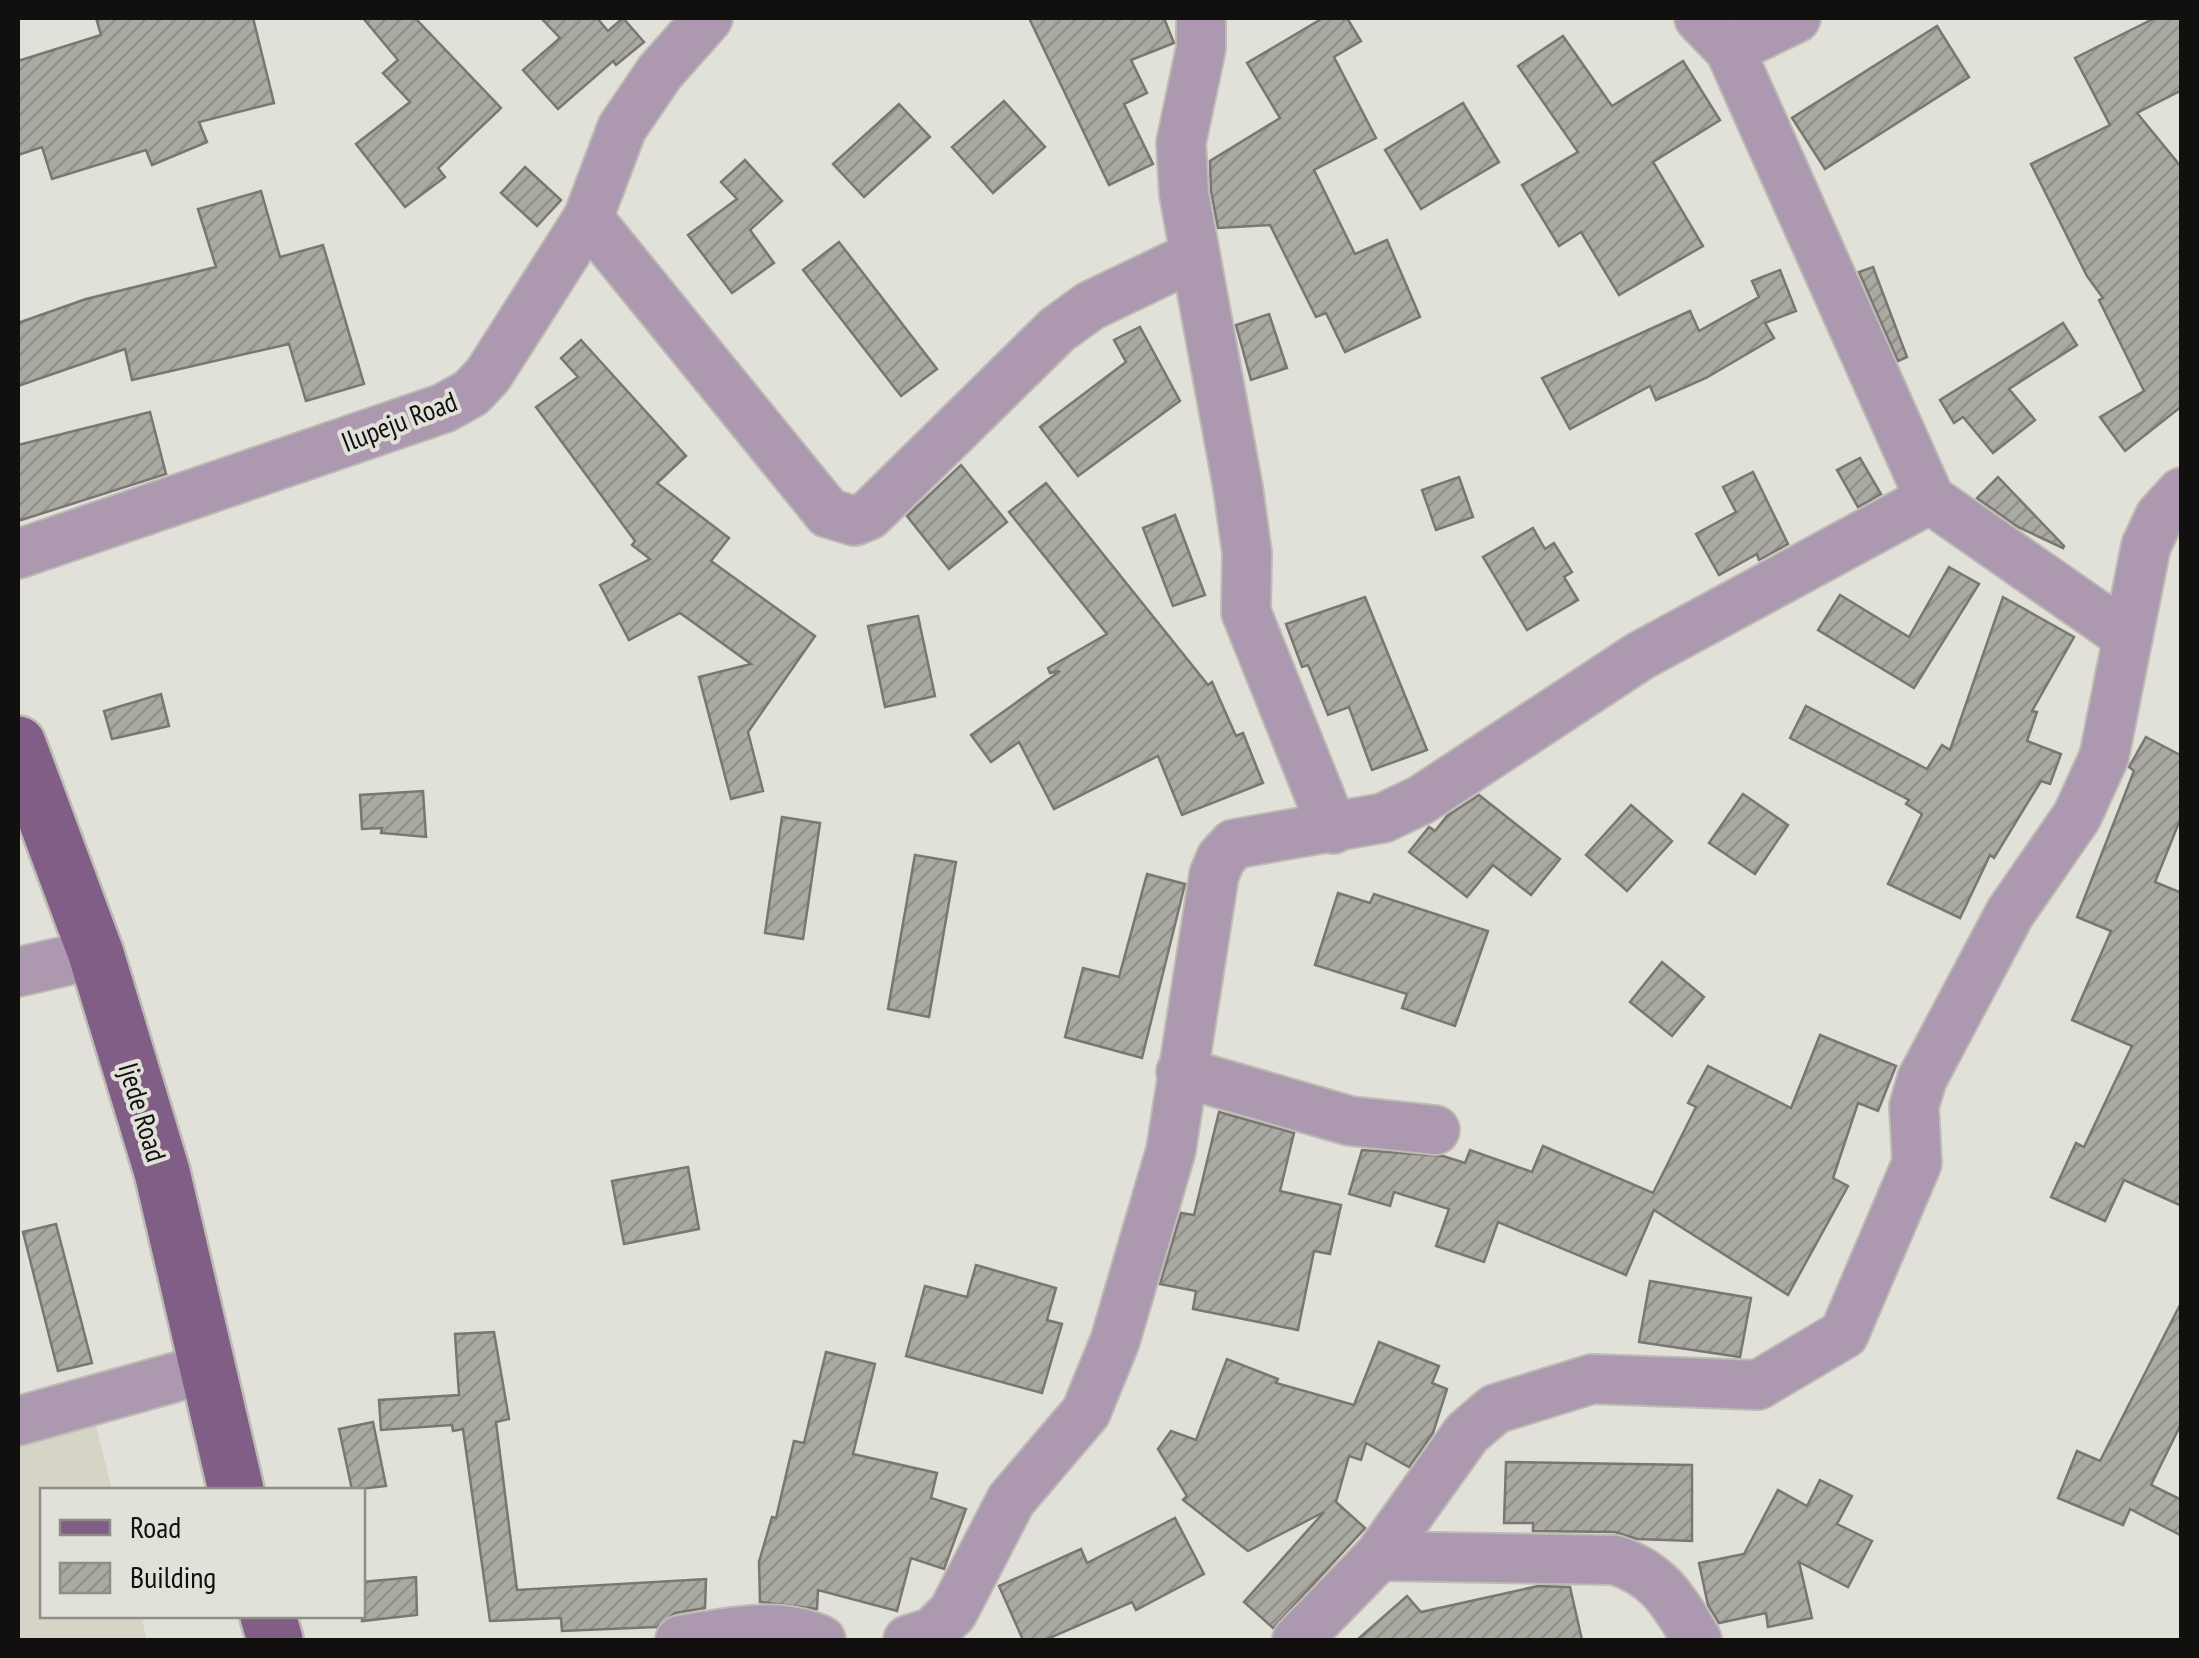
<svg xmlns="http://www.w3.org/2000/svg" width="2199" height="1658" font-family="'PT Sans Narrow',sans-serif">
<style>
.built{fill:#d6d4c6}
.building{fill:url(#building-hatch);stroke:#787771;stroke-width:2.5}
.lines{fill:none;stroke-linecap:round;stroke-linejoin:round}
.minor-casing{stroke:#bcbbb4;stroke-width:52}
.major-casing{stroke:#bcbbb4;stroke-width:60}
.minor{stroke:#ac99b0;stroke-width:48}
.major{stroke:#805e86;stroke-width:55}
.labels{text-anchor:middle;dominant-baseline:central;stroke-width:8;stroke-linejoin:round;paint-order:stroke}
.street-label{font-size:28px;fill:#11100e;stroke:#e1e0d9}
</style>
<defs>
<pattern id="building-hatch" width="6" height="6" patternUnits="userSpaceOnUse" patternTransform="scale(2.5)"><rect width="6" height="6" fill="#aaa9a2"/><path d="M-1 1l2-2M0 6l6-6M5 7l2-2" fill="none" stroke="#91908a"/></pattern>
</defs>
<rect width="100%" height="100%" fill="#e1e0d9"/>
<path class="built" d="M 94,1417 L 112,1490 L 42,1490 L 42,1616 L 141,1616 L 147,1640 L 18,1640 L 18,1437 Z"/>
<g class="building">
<path d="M 96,18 L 253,18 L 274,103 L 199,122 L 207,142 L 152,165 L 146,150 L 52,179 L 42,147 L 18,155 L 18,61 L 101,35 Z"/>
<path d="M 363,18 L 415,18 L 501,108 L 438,168 L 445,177 L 405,207 L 356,144 L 410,102 L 383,73 L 398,60 Z"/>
<path d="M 541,18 L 597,18 L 608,31 L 623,18 L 644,42 L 616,65 L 613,61 L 558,109 L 523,70 L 560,38 Z"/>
<path d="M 1029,18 L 1164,18 L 1174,43 L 1131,60 L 1147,93 L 1124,104 L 1153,164 L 1109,185 Z"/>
<path d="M 1323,18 L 1347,18 L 1361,41 L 1334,57 L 1376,138 L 1314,170 L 1355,254 L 1387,240 L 1420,317 L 1345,352 L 1326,313 L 1316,317 L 1270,225 L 1218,228 L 1211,191 L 1210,161 L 1280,118 L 1247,63 Z"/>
<path d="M 2155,18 L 2182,18 L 2182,90 L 2137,113 L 2182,168 L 2182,406 L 2125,451 L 2100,417 L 2144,391 L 2099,300 L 2103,298 L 2087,276 L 2031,164 L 2110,125 L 2075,58 Z"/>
<path d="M 1937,26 L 1969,77 L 1825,169 L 1792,118 Z"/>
<path d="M 1563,36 L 1612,106 L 1683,61 L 1720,120 L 1653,162 L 1703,246 L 1619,295 L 1581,232 L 1559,246 L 1522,185 L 1578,152 L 1518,66 Z"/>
<path d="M 1004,101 L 1045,147 L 993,193 L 952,147 Z"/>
<path d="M 1463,103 L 1499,162 L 1421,209 L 1385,150 Z"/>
<path d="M 899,104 L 930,137 L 864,197 L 833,164 Z"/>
<path d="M 745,160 L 782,201 L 750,230 L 774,263 L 732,293 L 688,235 L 737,199 L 721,182 Z"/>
<path d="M 525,167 L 561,200 L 537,226 L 501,193 Z"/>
<path d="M 261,191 L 280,257 L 323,245 L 364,384 L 306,401 L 289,344 L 132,380 L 125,349 L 18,386 L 18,323 L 86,299 L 216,267 L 198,209 Z"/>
<path d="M 839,242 L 937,369 L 901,396 L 803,270 Z"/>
<path d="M 1873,267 L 1907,357 L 1898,361 L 1859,272 Z"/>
<path d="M 1780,270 L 1796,311 L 1765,323 L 1774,338 L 1706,378 L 1656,400 L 1650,386 L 1570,429 L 1542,378 L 1690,311 L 1699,331 L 1759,297 L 1752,281 Z"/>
<path d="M 1269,314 L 1287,368 L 1251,380 L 1236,325 Z"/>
<path d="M 2063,323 L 2077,345 L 2009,389 L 2035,420 L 1993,453 L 1963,417 L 1954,423 L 1940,400 Z"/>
<path d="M 1140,327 L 1180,401 L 1078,476 L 1040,427 L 1126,362 L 1114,340 Z"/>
<path d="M 581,340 L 686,456 L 657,483 L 729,538 L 711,561 L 815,636 L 748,732 L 763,791 L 731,799 L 699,677 L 751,664 L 680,613 L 629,640 L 600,585 L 650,559 L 632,545 L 635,541 L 536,407 L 578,377 L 561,358 Z"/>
<path d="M 150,412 L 166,474 L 18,521 L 18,445 Z"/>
<path d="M 1860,458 L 1881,494 L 1858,507 L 1837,470 Z"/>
<path d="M 961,465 L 1007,522 L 949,569 L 907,516 Z"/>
<path d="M 1753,472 L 1788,544 L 1759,560 L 1757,554 L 1719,575 L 1696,534 L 1736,512 L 1723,487 Z"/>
<path d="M 1459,477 L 1473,517 L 1436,530 L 1422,490 Z"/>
<path d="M 1998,477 L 2064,546 L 2063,548 L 2018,527 L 1977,498 Z"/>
<path d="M 1046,483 L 1208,685 L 1212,682 L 1236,736 L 1243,733 L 1263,783 L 1182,815 L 1158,756 L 1054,809 L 1019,742 L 991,762 L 971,735 L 1060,671 L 1050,673 L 1048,668 L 1107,634 L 1009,512 Z"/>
<path d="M 1175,515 L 1205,595 L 1173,606 L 1143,528 Z"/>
<path d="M 1533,528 L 1545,549 L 1554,543 L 1572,572 L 1564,577 L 1578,600 L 1527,630 L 1483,557 Z"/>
<path d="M 1949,567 L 1979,584 L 1914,688 L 1818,630 L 1840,595 L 1909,637 Z"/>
<path d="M 1365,597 L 1427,750 L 1372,770 L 1349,707 L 1328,715 L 1308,665 L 1302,667 L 1286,624 Z"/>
<path d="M 2003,597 L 2074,637 L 2032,711 L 2037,712 L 2027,741 L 2061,754 L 2050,784 L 2041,781 L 1994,858 L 1990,855 L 1960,918 L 1888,884 L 1922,814 L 1906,804 L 1909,800 L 1790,738 L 1806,706 L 1927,769 L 1942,745 L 1950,750 Z"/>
<path d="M 918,616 L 935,696 L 885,707 L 868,626 Z"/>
<path d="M 161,694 L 169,726 L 112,739 L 104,711 Z"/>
<path d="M 2146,737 L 2182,756 L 2182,815 L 2155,882 L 2182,893 L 2182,1206 L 2124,1180 L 2105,1221 L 2051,1197 L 2076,1143 L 2084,1147 L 2132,1046 L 2072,1020 L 2111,931 L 2077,917 L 2134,771 L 2129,767 Z"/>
<path d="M 423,791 L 426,837 L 381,833 L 382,828 L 362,829 L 360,795 Z"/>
<path d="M 1743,794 L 1788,825 L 1755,874 L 1709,843 Z"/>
<path d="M 1479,795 L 1560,859 L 1531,895 L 1493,865 L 1467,897 L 1409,852 L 1429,827 L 1435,831 L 1447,816 Z"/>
<path d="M 1631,805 L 1672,841 L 1627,891 L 1586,855 Z"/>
<path d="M 782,817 L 820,823 L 803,939 L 765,933 Z"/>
<path d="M 915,855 L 956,862 L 929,1017 L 888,1009 Z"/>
<path d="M 1147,874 L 1185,884 L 1142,1058 L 1065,1037 L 1083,968 L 1119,977 Z"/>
<path d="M 1338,893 L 1370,903 L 1374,894 L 1488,931 L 1455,1026 L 1402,1008 L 1407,994 L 1315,965 Z"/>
<path d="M 1662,962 L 1704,997 L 1672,1036 L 1630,1002 Z"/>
<path d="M 1820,1035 L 1896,1066 L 1878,1111 L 1858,1103 L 1833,1178 L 1848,1186 L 1788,1295 L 1654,1210 L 1626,1275 L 1498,1222 L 1484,1262 L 1436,1246 L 1449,1209 L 1394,1192 L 1390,1206 L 1349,1194 L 1362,1150 L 1443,1156 L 1465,1163 L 1470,1150 L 1532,1172 L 1543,1146 L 1653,1193 L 1696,1107 L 1688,1103 L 1708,1066 L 1791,1108 Z"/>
<path d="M 1219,1112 L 1294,1133 L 1280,1191 L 1341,1205 L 1330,1254 L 1314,1251 L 1298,1330 L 1193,1309 L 1196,1291 L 1160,1284 L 1181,1213 L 1194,1215 Z"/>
<path d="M 688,1167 L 699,1229 L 624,1244 L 612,1181 Z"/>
<path d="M 56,1224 L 92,1363 L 58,1371 L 23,1232 Z"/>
<path d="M 976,1265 L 1056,1288 L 1047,1320 L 1062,1324 L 1042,1393 L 906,1356 L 925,1286 L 967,1297 Z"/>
<path d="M 1650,1281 L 1751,1298 L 1740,1357 L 1639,1342 Z"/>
<path d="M 2182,1301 L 2182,1422 L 2151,1485 L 2182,1500 L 2182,1536 L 2130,1509 L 2123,1525 L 2058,1498 L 2077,1451 L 2100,1461 Z"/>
<path d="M 494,1332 L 509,1419 L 496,1422 L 517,1590 L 706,1579 L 705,1608 L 675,1613 L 657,1627 L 562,1631 L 561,1618 L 490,1621 L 463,1429 L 453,1431 L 452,1425 L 381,1430 L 379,1400 L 459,1395 L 455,1334 Z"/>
<path d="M 1379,1342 L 1439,1366 L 1432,1383 L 1447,1389 L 1433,1433 L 1409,1467 L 1366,1443 L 1361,1460 L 1349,1456 L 1336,1502 L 1365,1528 L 1273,1628 L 1244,1602 L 1324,1512 L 1248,1551 L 1183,1500 L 1187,1496 L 1158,1449 L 1171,1431 L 1196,1440 L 1227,1359 L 1278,1379 L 1276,1383 L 1354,1405 Z"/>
<path d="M 826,1352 L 875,1364 L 853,1454 L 937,1473 L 931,1498 L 966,1509 L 944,1569 L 911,1558 L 897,1611 L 818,1590 L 817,1609 L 760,1602 L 759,1562 L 772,1517 L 776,1518 L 794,1441 L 804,1443 Z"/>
<path d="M 373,1422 L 386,1486 L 352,1490 L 339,1429 Z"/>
<path d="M 1506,1462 L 1692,1465 L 1692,1541 L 1637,1539 L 1615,1532 L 1533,1531 L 1533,1523 L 1504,1523 Z"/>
<path d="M 1820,1480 L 1852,1496 L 1837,1524 L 1872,1541 L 1848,1587 L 1799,1562 L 1812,1618 L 1768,1627 L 1766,1613 L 1719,1623 L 1708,1605 L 1699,1563 L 1744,1554 L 1778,1490 L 1807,1506 Z"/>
<path d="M 1175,1518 L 1204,1574 L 1136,1610 L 1132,1602 L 1045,1640 L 1023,1640 L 999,1586 L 1081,1549 L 1087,1563 Z"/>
<path d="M 416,1577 L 417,1615 L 362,1621 L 362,1582 Z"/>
<path d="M 1538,1586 L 1570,1587 L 1582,1640 L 1357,1640 L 1407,1596 L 1421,1612 Z"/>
</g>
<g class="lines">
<g class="minor-casing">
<g id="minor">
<path d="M 1201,18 L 1201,48 L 1181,143 L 1184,194 L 1238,488 L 1247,553 L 1246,612 L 1333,829"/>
<path d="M 1699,18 L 1730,50 L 1930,499 L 2128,637"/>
<path d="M 1730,50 L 1796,18"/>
<path d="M 588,218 L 828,513 L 854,521 L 869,515 L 1057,330 L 1090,306 L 1192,257"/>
<path d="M 18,554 L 444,408 L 471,393 L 488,375 L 588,218 L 622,128 L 660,72 L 708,18"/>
<path d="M 18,972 L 96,954"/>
<path d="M 1181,1072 L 1350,1121 L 1435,1130"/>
<path d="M 18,1421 L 205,1369"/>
<path d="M 1379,1556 L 1615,1560 C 1659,1574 1674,1601 1697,1640"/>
<path d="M 680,1640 C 728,1633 775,1620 821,1640"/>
<path d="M 908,1640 L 933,1632 L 953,1612 L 1011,1500 L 1086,1412 L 1115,1341 L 1171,1150 L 1214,875 L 1221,858 L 1234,844 L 1383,818 L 1421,800 L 1640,656 L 1930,499"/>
<path d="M 1297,1640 L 1379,1556 L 1467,1433 L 1495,1409 L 1592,1379 L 1758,1385 L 1844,1334 L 1917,1163 L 1914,1106 L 1922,1079 L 2010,913 L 2077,816 L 2104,757 L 2146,546 L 2160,516 L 2182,492"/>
</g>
</g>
<g class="major-casing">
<g id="major">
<path d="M 18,744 L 96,954 L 162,1172 L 236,1490"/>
<path d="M 268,1616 L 275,1640"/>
</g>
</g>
<use href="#minor" class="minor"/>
<use href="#major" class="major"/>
</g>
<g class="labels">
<g class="street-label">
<text transform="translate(399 421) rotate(-21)">Ilupeju Road</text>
<text transform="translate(143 1112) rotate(73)">Ijede Road</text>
</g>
</g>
<rect width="2199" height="1658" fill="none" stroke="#11100e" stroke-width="40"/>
<rect x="40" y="1488" width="325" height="130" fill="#e1e0d9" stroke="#8e8d88" stroke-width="2.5"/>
<rect x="60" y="1520" width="50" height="15" fill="#805e86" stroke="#8e8d88" stroke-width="2.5"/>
<text x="130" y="1538" font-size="30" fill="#11100e">Road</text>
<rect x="60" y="1563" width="50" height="30" fill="url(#building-hatch)" stroke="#8e8d88" stroke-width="2.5"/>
<text x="130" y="1588" font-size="30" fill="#11100e">Building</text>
</svg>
